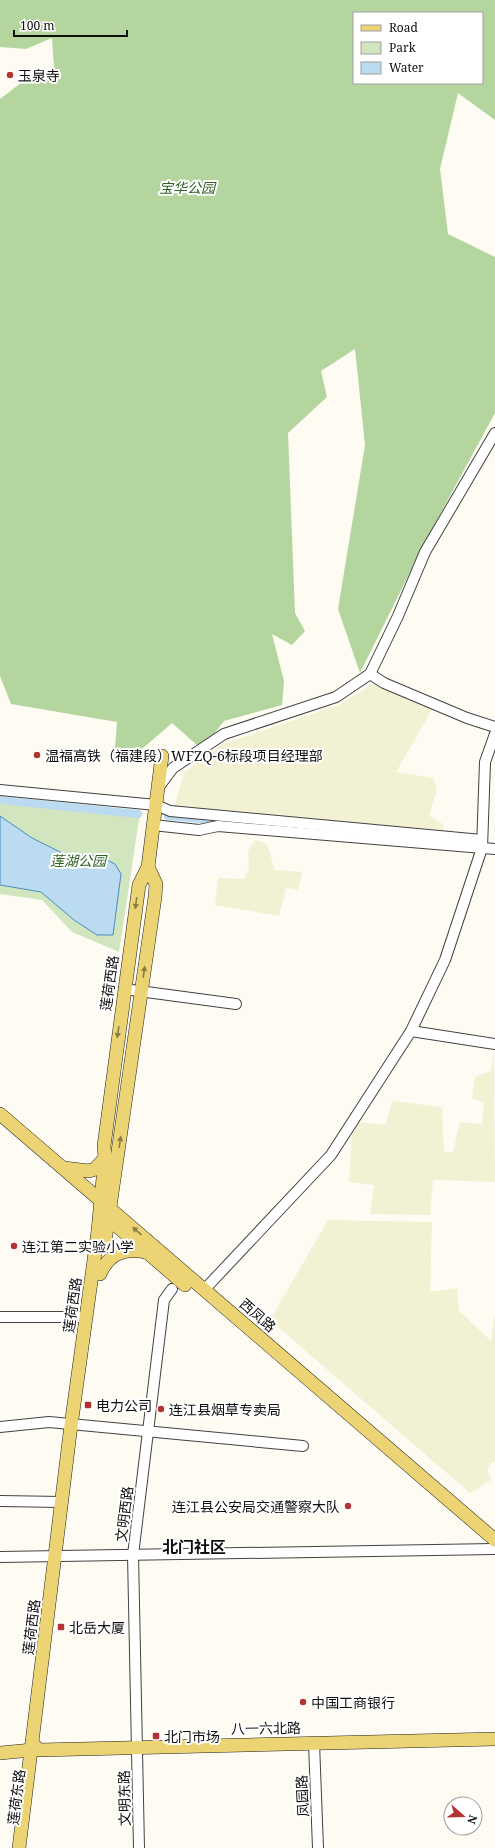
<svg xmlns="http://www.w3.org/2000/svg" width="495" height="1848" font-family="'Noto Serif','Noto Sans SC',serif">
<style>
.farmland{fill:#f2f1d4}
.green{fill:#d1e6be}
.forest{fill:#b5d59f;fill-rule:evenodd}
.water{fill:#bbdbf1;stroke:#498cc2}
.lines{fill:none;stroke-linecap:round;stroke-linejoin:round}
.canal{stroke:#bbdbf1;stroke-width:8}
.minor-casing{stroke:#424242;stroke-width:12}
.major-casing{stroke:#202020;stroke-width:14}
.minor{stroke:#fff;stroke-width:10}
.major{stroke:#ecd474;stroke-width:13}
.oneway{fill:#897b47}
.poi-dot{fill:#b33334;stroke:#fff;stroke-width:1.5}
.labels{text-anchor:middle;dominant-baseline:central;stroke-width:4;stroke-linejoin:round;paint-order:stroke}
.poi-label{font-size:14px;fill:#0f0f0f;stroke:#fff;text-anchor:start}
.park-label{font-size:14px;font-style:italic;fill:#2f6225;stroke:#fff}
.street-label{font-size:14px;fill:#0f0f0f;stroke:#fff}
.quarter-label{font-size:16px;font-weight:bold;fill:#0f0f0f;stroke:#fff}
</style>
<rect width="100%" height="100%" fill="#fefcf2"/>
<g class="farmland">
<path d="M 376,682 L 433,708 L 396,772 L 433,778 L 437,789 L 429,816 L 443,824 L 444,833 L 174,808 L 184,772 L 223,744 L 339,705 Z"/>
<path d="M 255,840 L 267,844 L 275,870 L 302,872 L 298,890 L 286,888 L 279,916 L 215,905 L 218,878 L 244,879 L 249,868 L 248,851 Z"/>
<path d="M 494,1049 L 495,1182 L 433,1180 L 430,1215 L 370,1214 L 374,1185 L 349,1182 L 352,1136 L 359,1122 L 386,1125 L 392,1101 L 442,1107 L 444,1152 L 453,1152 L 460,1122 L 482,1124 L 484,1103 L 472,1098 L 475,1077 L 491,1071 Z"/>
<path d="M 328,1220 L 432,1222 L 430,1292 L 457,1288 L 459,1311 L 491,1341 L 495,1313 L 495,1462 L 492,1462 L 487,1470 L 491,1480 L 470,1493 L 270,1320 Z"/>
</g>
<path class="green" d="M 0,798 L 140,813 L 119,952 L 72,932 L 42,900 L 0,894 Z"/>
<path class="forest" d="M 0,0 L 495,0 L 495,120 L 458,93 L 440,169 L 448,234 L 495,257 L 495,413 L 425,542 L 360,673 L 338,609 L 365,445 L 355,349 L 321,371 L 327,397 L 288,433 L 295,613 L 305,631 L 292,645 L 272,634 L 284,681 L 282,705 L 224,721 L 210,739 L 198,746 L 172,723 L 134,756 L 115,748 L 117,722 L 11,704 L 0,676 L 0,99 L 30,76 L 54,68 L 52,38 L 26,49 L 0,47 ZM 354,13 L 482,13 L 482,83 L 354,83 Z"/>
<path class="water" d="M 0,816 L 32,838 L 66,855 L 99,856 L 115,864 L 121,874 L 113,935 L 97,935 L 74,920 L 41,892 L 0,885 Z"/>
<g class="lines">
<g class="canal">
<path d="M 0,800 L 138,814"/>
<path d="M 168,816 L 245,823"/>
</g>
<g class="minor-casing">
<g id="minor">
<path d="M 370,674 L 384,683 L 467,718 L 495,727"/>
<path d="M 158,788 L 173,768 L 224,734 L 336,697 L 370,674 L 398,616 L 425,552 L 495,433"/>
<path d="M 0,790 L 156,805 L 170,811 L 482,840"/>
<path d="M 153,825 L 199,830 L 218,826 L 495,849"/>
<path d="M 124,989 L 236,1004"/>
<path d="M 411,1031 L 495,1044"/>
<path d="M 204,1290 L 331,1155 L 411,1031 L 445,960 L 482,848 L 485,762 L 495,734"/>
<path d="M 0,1317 L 86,1317"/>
<path d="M 0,1427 L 49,1422 L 303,1446"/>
<path d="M 0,1501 L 62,1502"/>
<path d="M 0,1557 L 494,1549"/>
<path d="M 314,1743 L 318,1848"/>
<path d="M 139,1848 L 133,1555 L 164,1300 L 172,1289"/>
</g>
</g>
<g class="major-casing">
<g id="major">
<path d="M 0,1114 L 495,1540"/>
<path d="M 64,1168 L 89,1171 L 95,1169 L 106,1157"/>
<path d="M 104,1215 L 185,1285"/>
<path d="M 105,1241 L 155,897 L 156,884 L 148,867"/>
<path d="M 100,1274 C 109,1253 125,1248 146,1252"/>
<path d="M 0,1753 L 32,1750 L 35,1746 L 39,1750 L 495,1739"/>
<path d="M 19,1848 L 70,1433 L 98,1231 L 105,1157 L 104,1146 L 139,885 L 148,867 L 162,756"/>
</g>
</g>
<use href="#minor" class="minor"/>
<use href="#major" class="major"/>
</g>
<defs><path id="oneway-solid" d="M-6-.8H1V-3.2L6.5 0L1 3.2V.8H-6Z"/></defs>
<g class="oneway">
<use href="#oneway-solid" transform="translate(136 903) rotate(98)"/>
<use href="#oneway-solid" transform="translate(144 972) rotate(-82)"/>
<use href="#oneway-solid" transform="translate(118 1032) rotate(98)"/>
<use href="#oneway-solid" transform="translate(120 1142) rotate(-82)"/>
<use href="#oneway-solid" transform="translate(137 1231) rotate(-139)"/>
</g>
<g class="poi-dot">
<circle cx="10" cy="75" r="4"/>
<circle cx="37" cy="755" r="4"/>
<circle cx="14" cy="1246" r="4"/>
<rect x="84" y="1401" width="8" height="8" rx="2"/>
<circle cx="161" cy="1409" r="4"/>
<circle cx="348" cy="1506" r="4"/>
<rect x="57" y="1623" width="8" height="8" rx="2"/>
<circle cx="303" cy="1702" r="4"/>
<rect x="152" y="1732" width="8" height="8" rx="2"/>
</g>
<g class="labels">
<g class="poi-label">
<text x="18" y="75">玉泉寺</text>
<text x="45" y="755">温福高铁（福建段）WFZQ-6标段项目经理部</text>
<text x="22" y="1246">连江第二实验小学</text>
<text x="96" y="1405">电力公司</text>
<text x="169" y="1409">连江县烟草专卖局</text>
<text x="340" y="1506" text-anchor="end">连江县公安局交通警察大队</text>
<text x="69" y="1627">北岳大厦</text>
<text x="311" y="1702">中国工商银行</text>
<text x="164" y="1736">北门市场</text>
</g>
<g class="park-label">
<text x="187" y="187">宝华公园</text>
<text x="78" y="860">莲湖公园</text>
</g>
<g class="street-label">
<text transform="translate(109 983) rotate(-82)">莲荷西路</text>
<text transform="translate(72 1305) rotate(-82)">莲荷西路</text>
<text transform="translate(258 1315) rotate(41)">西凤路</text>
<text transform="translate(124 1514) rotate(-83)">文明西路</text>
<text transform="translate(31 1627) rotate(-83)">莲荷西路</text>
<text transform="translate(266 1728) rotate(-1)">八一六北路</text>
<text transform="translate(302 1796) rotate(-93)">凤园路</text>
<text transform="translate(16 1797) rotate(-83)">莲荷东路</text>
<text transform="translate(124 1798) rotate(-91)">文明东路</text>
</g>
<g class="quarter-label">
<text x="194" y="1547">北门社区</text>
</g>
</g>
<rect x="353" y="12" width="130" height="72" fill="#ffffff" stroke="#9f9f9f"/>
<rect x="361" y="25" width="20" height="6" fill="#ecd474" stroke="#9f9f9f"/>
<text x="389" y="32" font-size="12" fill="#0f0f0f">Road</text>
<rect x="361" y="42" width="20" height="12" fill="#d1e6be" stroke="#9f9f9f"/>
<text x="389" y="52" font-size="12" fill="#0f0f0f">Park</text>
<rect x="361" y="62" width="20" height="12" fill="#bbdbf1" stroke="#9f9f9f"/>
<text x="389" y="72" font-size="12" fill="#0f0f0f">Water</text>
<g transform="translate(463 1816) rotate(110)"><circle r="19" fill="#ffffff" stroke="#9f9f9f"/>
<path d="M0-3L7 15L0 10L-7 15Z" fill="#b33334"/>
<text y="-6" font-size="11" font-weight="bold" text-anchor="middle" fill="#0f0f0f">N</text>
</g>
<path d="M14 30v6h113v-6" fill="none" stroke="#0f0f0f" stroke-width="2"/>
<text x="20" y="30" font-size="12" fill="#0f0f0f" stroke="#ffffff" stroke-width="3" paint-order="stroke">100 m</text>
</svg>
